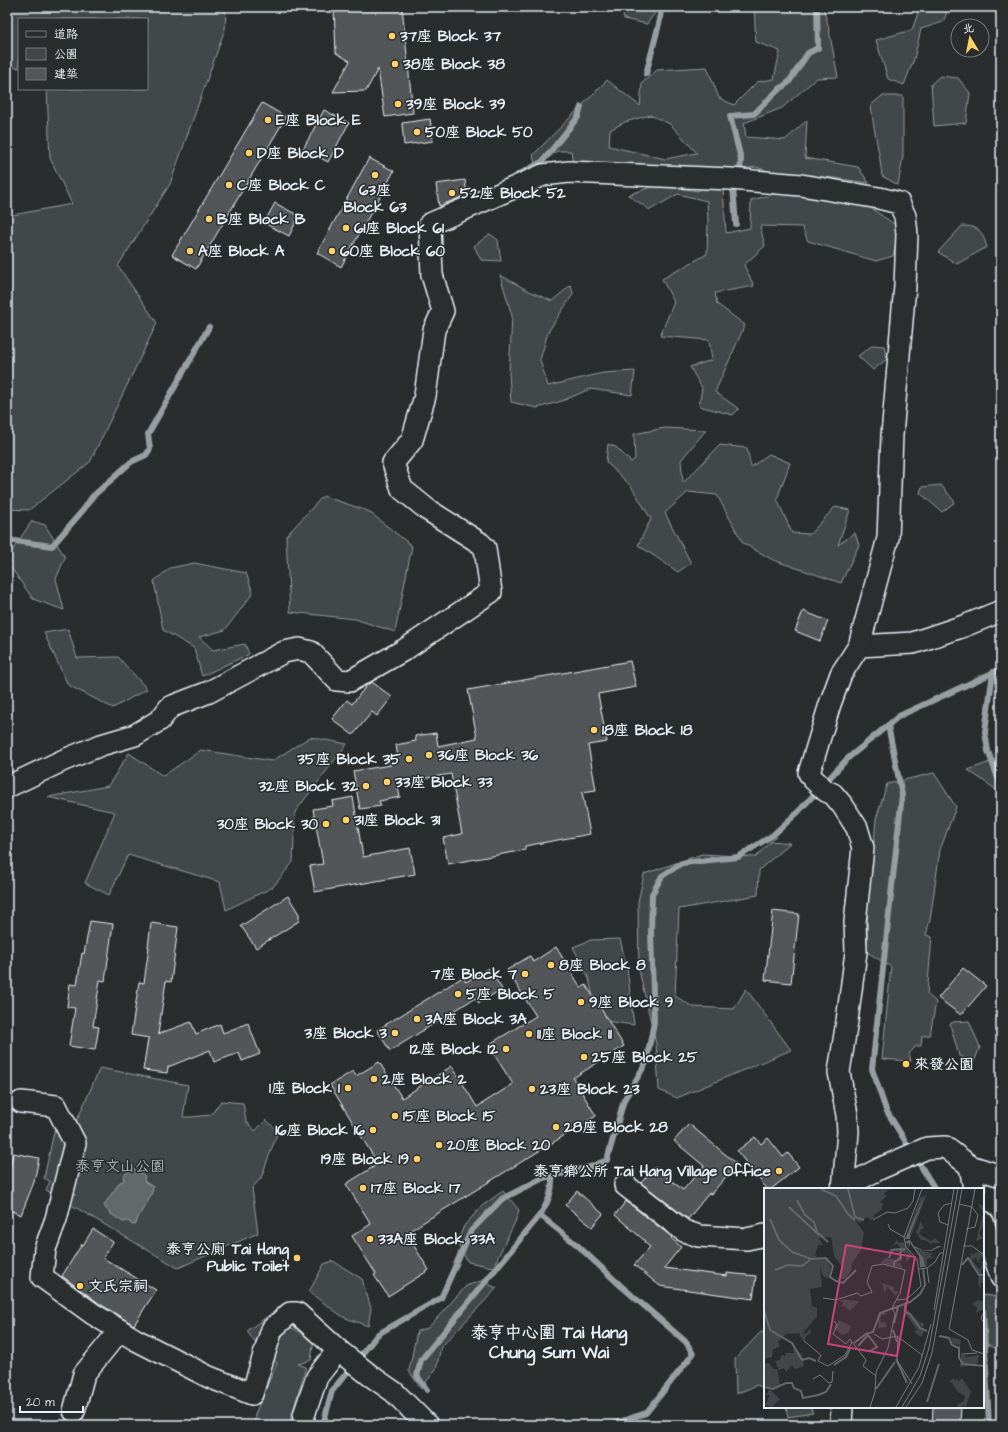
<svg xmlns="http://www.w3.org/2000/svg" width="1008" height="1432" font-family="'Architects Daughter','LXGW WenKai TC',sans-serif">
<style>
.green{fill:#424648;stroke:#959ca0;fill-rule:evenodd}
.water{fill:#63686b;stroke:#989fa3}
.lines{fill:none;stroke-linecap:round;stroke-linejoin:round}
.stream{stroke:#989fa3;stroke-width:6}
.building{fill:#535759;stroke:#e8f1f8}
.minor-casing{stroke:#e8f1f8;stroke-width:24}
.minor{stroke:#2a2d2e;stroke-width:21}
.poi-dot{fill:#ffd166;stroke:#2a2d2e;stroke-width:1.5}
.labels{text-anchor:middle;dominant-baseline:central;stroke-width:3;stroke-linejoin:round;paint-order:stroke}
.poi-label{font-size:15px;font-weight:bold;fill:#e8f1f8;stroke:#2a2d2e;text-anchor:start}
.park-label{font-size:15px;fill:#aeb5ba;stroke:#2a2d2e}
.quarter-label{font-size:17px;font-weight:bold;fill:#e8f1f8;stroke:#2a2d2e}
.inset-river{fill:none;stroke:#63686b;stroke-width:2}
.inset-road{fill:none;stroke:#767b7f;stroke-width:1}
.view{fill:#ca437a;fill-opacity:0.15;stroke:#ca437a;stroke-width:2}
.inset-edge{fill:none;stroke:#e8f1f8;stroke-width:2}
</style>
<rect width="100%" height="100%" fill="#2a2d2e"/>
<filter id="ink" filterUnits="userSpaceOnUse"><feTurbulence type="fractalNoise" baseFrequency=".025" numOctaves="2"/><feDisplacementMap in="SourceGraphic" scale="8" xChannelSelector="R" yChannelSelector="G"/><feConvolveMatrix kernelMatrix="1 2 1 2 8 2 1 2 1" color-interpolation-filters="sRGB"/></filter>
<g filter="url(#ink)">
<g class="green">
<path d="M 7,7 L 226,7 L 225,29 L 170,184 L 118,266 L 157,323 L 90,462 L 29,510 L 7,509 L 7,216 L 72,204 L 50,158 L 47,89 L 147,89 L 147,19 L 19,19 L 19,68 L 7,66 Z"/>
<path d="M 621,7 L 659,7 L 647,24 L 624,19 Z"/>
<path d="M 754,7 L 823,7 L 828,25 L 838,77 L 817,78 L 782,108 L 744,123 L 746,137 L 785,140 L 807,120 L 805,158 L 858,167 L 869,183 L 834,178 L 781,175 L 756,167 L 718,173 L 573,164 L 571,151 L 557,151 L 536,168 L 533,155 L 607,80 L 640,106 L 642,83 L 657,70 L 707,67 L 719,98 L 734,105 L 757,82 L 774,79 L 780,51 L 756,42 ZM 650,115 L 670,124 L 697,153 L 665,159 L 609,146 L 610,130 L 625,122 Z"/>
<path d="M 920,7 L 949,7 L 943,22 L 921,29 L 914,59 L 904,85 L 888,79 L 876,40 L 912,30 Z"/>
<path d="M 940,76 L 958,78 L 970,93 L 966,123 L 934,126 L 931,84 Z"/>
<path d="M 882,96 L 903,96 L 903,156 L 898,185 L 882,176 C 880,152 873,129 871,105 Z"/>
<path d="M 710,184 L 723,189 L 726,233 L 750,228 L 751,200 L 787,191 L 856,198 L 900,228 L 893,256 L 876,261 L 808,241 L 802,227 L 760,226 L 765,246 L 744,265 L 754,286 L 715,293 L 717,304 L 745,325 L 715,392 L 739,409 L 733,415 L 699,406 L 702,388 L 690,367 L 712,360 L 709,340 L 660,336 L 674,302 L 662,279 L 707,254 L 708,221 L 707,201 L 678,194 L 650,210 L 628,195 L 657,185 L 698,191 Z"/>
<path d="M 962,226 C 980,226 982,232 987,247 L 957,264 L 938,252 Z"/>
<path d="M 490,234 L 498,240 L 501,261 L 481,260 L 474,246 Z"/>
<path d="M 500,275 L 527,290 L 552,301 L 571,285 L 573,294 L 548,332 L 540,360 L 548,386 L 603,373 L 635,371 L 632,395 L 590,389 L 562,401 L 537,408 L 511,402 L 509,374 L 512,316 Z"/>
<path d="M 873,345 L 884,346 L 887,359 L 873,370 L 858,356 Z"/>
<path d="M 665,428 L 706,430 L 681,460 L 683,483 L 720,445 L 747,448 L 751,467 L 769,454 L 790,463 L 777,499 L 792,533 L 810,534 L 835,507 L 850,510 L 838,545 L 855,533 L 859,545 L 841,583 L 773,560 L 743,543 L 717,495 L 688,492 L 665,513 L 691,563 L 678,572 L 638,545 L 651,519 L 631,486 L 606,462 L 608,444 L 616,447 L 631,462 L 635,459 L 634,434 Z"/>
<path d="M 941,485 L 955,502 L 942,512 L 920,493 L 922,487 Z"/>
<path d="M 323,496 L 368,511 L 412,546 L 395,632 L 355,619 L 290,612 L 286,536 Z"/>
<path d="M 32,521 L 45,525 L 65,557 L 56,579 L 64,610 L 33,599 L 7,562 L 7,558 Z"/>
<path d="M 194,563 L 246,573 L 253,593 L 225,630 L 199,637 L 213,650 L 245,644 L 249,654 L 202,676 L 194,648 L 163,630 L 154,581 L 170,568 Z"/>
<path d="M 68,629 L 77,658 L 118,657 L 147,689 L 113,708 L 68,685 L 44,633 Z"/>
<path d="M 310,737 L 347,744 L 295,812 L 293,862 L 273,887 L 226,910 L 220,882 L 128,855 L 109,895 L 85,883 L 115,812 L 87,806 L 48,797 L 108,786 L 129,753 L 163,776 L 201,750 L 272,761 Z"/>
<path d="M 1001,758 L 1001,793 L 968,770 Z"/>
<path d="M 934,773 L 956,807 L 940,850 L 930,920 L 926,935 L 932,937 L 927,994 L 936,1002 L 930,1035 L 922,1036 L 921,1046 L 916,1046 L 909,1054 L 911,1061 L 882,1059 L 891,967 L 867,952 L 868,870 L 874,842 L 876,819 L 887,784 Z"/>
<path d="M 771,841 L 790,843 L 759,870 L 758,895 L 679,909 L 675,996 L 693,1007 L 734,1009 L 746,989 L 791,1050 L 677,1098 L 659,1090 L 656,1044 L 639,970 L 638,902 L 644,874 L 702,854 L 756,857 Z"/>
<path d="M 620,939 L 627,968 L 634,1025 L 598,1020 L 589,979 L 573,947 L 591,940 Z"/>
<path d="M 969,1021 L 980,1047 L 974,1062 L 959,1056 L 950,1024 L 953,1022 Z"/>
<path d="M 100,1068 L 188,1085 L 183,1117 L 191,1117 L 211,1115 L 221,1101 L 243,1103 L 246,1121 L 255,1131 L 266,1120 L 278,1131 L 261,1178 L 252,1188 L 258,1233 L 178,1268 L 46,1190 L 50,1181 L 44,1178 L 55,1127 L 73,1129 Z"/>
<path d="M 503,1191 L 519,1210 L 515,1222 L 493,1267 L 468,1262 L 457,1243 L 464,1226 L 482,1206 Z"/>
<path d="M 333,1261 L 362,1279 L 371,1308 L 368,1326 L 343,1317 L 309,1292 L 324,1264 Z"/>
<path d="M 481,1281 L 497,1288 L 441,1347 L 436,1369 L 421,1389 L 409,1371 L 417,1331 L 428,1328 L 466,1286 Z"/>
<path d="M 983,1295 L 992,1296 L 1001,1299 L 1001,1347 L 995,1348 L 983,1342 Z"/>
<path d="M 272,1313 L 292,1328 L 314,1339 L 311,1360 L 298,1364 L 306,1367 L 289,1425 L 254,1425 L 255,1414 L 277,1363 L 260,1350 L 247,1331 Z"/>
<path d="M 765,1331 L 765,1388 L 757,1385 L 736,1394 L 735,1359 L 760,1333 Z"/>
<path d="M 786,1407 L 810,1407 L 813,1413 L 788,1417 Z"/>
</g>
<path class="water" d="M 132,1168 L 136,1169 L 145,1176 L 144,1181 L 153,1187 C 152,1201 139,1210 136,1224 L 132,1225 L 128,1221 L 123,1222 C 116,1217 107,1213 104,1205 L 120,1182 L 124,1181 L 123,1176 Z"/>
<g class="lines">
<g class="stream">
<path d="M 646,74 L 660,20 L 661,7"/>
<path d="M 740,173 L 741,159 L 730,116 L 754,114 L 777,91 L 789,82 L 808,53 L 818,48 L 817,7"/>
<path d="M 518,175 L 542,162 L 578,117 L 581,107"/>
<path d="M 733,187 L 736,224"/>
<path d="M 7,540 L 52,546 L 84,509 L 92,497 L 131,462 L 146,455 L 150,449 L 148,434 L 209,327"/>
<path d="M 993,672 L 985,732 L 988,751 L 1001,786"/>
<path d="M 888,725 L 902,795 L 872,1069 L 886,1110 L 935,1189"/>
<path d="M 540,1215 L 577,1245 L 620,1285 L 686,1342 L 693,1354 L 646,1413 L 613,1424"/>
<path d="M 983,1311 L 989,1425"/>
<path d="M 427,1390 L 417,1376 L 421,1360 L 540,1215 C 548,1202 553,1192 552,1176"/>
<path d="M 323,1425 L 332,1391 L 378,1334 L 441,1298 L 471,1231 L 502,1199 L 543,1178 L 590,1167 L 607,1160 L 624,1100 L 646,1063 L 654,1022 L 651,932 L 652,894 L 662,876 L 682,863 L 738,857 L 773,835 L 798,812 L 847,759 L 899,716 L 1001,669"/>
</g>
</g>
<g class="building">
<path d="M 334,7 L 402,7 L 413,113 L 385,117 L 378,69 L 366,91 L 333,92 L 350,61 L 336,53 Z"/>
<path d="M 262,103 L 286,117 L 196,269 L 172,255 Z"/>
<path d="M 324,110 L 349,123 L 328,162 L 303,149 Z"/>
<path d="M 430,119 L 433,141 L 404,145 L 402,123 Z"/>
<path d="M 369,158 L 394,171 L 341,267 L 317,253 Z"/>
<path d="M 465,180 L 467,195 L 439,206 L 436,184 Z"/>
<path d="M 275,203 L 299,216 L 289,236 L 264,223 Z"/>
<path d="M 803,611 L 828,621 L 820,641 L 795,631 Z"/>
<path d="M 630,661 L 636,687 L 598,694 L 607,742 L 588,745 L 596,790 L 582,792 L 590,834 L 525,846 L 525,850 L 448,864 L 443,838 L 462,834 L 451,774 L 397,783 L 400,797 L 379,801 L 381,806 L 360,809 L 353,771 L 391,765 L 386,760 L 398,758 L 396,745 L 416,741 L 415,736 L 436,733 L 438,746 L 477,738 L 468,690 Z"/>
<path d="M 372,682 L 392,697 L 377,716 L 372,712 L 353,735 L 332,719 L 347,700 L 352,704 L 367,685 Z"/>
<path d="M 353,797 L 363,857 L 410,848 L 415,874 L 315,892 L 310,866 L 323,864 L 313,809 L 333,806 L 332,801 Z"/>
<path d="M 288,896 L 299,914 L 299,921 L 256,948 L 241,926 Z"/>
<path d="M 773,911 L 799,914 L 791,983 L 765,980 Z"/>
<path d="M 90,921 L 113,924 L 105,981 L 100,980 L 93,1026 L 99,1027 L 95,1050 L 69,1046 L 75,1008 L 67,1007 L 70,984 L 77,985 L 82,953 L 84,954 Z"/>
<path d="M 151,923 L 178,927 L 171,982 L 166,981 L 158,1034 L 191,1022 L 196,1034 L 220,1024 L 223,1033 L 248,1023 L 260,1054 L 242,1061 L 239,1053 L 214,1062 L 210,1050 L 168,1067 L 167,1073 L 143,1070 L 148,1039 L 149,1038 L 131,1035 L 139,982 L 144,983 L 149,947 L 148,947 Z"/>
<path d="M 556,947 L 581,988 L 586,985 L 624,1046 L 573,1078 L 596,1116 L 406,1233 L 429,1270 L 388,1296 L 374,1275 L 376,1274 L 352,1236 L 371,1224 L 346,1184 L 378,1164 L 330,1085 L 353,1071 L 356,1076 L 379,1062 L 402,1098 L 452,1066 L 477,1107 L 513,1084 L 488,1045 L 536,1016 L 507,970 L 530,956 L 533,962 Z"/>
<path d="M 488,968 L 502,989 L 479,1003 L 475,998 L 390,1051 L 377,1030 L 463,977 L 466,982 Z"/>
<path d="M 963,968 L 986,986 L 961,1015 L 938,998 Z"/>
<path d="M 689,1124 L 737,1164 L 711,1194 L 709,1193 L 688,1219 L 641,1183 L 655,1167 L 683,1190 L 704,1166 L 674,1141 Z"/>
<path d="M 755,1137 L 761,1144 L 768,1138 L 783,1157 L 788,1153 L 799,1167 L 771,1189 L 767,1189 L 737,1151 Z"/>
<path d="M 13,1153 L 39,1158 L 34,1182 L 21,1215 L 7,1209 L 7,1183 Z"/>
<path d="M 577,1191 L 603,1214 L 592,1227 L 565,1205 Z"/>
<path d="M 626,1201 L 672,1237 L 671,1238 L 681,1247 L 664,1268 L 727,1276 L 727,1273 L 756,1276 L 753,1299 L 660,1286 L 634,1265 L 650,1247 L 644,1242 L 645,1241 L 615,1215 Z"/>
<path d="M 93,1229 L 113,1242 L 103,1258 L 156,1290 L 134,1325 L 100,1304 L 62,1276 L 82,1244 L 83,1245 Z"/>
<path d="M 933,1407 L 961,1407 L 960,1425 L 932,1425 Z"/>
</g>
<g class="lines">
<g class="minor-casing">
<g id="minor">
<path d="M 859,646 L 913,643 L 964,626 L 1001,611"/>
<path d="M 7,787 L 64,760 L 101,745 L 135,735 L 160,720 L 170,707 L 209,692 L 284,652 L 299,649 L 311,652 L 337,680 L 350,681 L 404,650 L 491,592 L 485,548 L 480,543 L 428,510 L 402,489 L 393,463 L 412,440 L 425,396 L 434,330 L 443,311 L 432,275 L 430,224 L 543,175 L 569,172 L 730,179 L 801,185 L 879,198 L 899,203 L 905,216 L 907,234 L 905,286 L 892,435 L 888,538 L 859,646 L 841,674 L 830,704 L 809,773 L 813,779 L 826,791 L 833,794 L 843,806 L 857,828 L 863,848 L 855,922 L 856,952 L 847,1021 L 839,1072 L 847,1115 L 848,1132 L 843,1189"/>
<path d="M 21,1102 L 56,1106 L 75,1143 L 56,1219 L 45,1249 L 42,1277 L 93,1314 L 136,1340 L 209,1377 L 252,1394 L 272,1329 L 290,1313 L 297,1313 L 338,1350"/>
<path d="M 970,1166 L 974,1189"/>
<path d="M 625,1185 L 684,1231 L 699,1236 L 747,1239 L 765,1235"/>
<path d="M 841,1189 L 879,1169 L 927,1148 L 945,1147 L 970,1166 L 1001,1176"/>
<path d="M 983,1222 L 1001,1277"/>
<path d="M 74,1411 L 84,1374 L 120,1330"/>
<path d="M 303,1425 L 304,1415 L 317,1377 L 338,1350 L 371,1376 L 394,1392 L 427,1425"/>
<path d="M 841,1425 L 842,1407"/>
</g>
</g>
<use href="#minor" class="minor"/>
</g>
</g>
<g class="poi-dot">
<circle cx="392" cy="36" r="4"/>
<circle cx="395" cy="64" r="4"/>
<circle cx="398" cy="104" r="4"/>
<circle cx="268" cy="120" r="4"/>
<circle cx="417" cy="132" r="4"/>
<circle cx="249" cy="153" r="4"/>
<circle cx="375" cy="175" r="4"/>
<circle cx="229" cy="185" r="4"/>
<circle cx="452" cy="193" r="4"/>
<circle cx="209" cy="219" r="4"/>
<circle cx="346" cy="228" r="4"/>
<circle cx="190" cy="251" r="4"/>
<circle cx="332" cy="251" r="4"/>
<circle cx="594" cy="730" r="4"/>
<circle cx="429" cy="755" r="4"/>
<circle cx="409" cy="759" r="4"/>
<circle cx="387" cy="782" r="4"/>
<circle cx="366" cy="786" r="4"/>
<circle cx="346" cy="820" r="4"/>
<circle cx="326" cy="824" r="4"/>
<circle cx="551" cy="965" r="4"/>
<circle cx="525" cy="974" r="4"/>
<circle cx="458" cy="994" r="4"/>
<circle cx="581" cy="1002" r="4"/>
<circle cx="417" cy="1019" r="4"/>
<circle cx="395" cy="1033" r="4"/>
<circle cx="529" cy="1034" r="4"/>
<circle cx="506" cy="1049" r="4"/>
<circle cx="584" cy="1057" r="4"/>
<circle cx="906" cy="1064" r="4"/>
<circle cx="374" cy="1079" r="4"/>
<circle cx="348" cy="1088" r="4"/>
<circle cx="532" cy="1089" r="4"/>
<circle cx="395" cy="1116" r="4"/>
<circle cx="556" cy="1127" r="4"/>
<circle cx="373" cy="1130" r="4"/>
<circle cx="439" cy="1145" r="4"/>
<circle cx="417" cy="1159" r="4"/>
<circle cx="779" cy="1171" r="4"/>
<circle cx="363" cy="1188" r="4"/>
<circle cx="370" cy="1239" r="4"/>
<circle cx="297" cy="1258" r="4"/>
<circle cx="80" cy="1286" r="4"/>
</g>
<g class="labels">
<g class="poi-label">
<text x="400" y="36">37座 Block 37</text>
<text x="403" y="64">38座 Block 38</text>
<text x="406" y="104">39座 Block 39</text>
<text x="276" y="120">E座 Block E</text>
<text x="425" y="132">50座 Block 50</text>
<text x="257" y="153">D座 Block D</text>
<text x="237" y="185">C座 Block C</text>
<text x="375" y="190" text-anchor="middle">63座<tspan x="375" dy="17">Block 63</tspan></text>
<text x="460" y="193">52座 Block 52</text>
<text x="217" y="219">B座 Block B</text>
<text x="354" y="228">61座 Block 61</text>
<text x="198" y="251">A座 Block A</text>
<text x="340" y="251">60座 Block 60</text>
<text x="602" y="730">18座 Block 18</text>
<text x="437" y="755">36座 Block 36</text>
<text x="401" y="759" text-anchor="end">35座 Block 35</text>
<text x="395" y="782">33座 Block 33</text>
<text x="358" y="786" text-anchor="end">32座 Block 32</text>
<text x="354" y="820">31座 Block 31</text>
<text x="318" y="824" text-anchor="end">30座 Block 30</text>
<text x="559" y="965">8座 Block 8</text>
<text x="517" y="974" text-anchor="end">7座 Block 7</text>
<text x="466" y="994">5座 Block 5</text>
<text x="589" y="1002">9座 Block 9</text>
<text x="425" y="1019">3A座 Block 3A</text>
<text x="387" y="1033" text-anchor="end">3座 Block 3</text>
<text x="537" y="1034">11座 Block 11</text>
<text x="498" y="1049" text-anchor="end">12座 Block 12</text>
<text x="592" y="1057">25座 Block 25</text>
<text x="914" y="1064">來發公園</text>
<text x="382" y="1079">2座 Block 2</text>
<text x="340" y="1088" text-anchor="end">1座 Block 1</text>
<text x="540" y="1089">23座 Block 23</text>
<text x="403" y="1116">15座 Block 15</text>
<text x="564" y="1127">28座 Block 28</text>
<text x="365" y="1130" text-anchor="end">16座 Block 16</text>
<text x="447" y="1145">20座 Block 20</text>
<text x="409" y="1159" text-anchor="end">19座 Block 19</text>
<text x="771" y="1171" text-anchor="end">泰亨鄉公所 Tai Hang Village Office</text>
<text x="371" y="1188">17座 Block 17</text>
<text x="378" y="1239">33A座 Block 33A</text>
<text x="289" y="1249" text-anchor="end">泰亨公廁 Tai Hang<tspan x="289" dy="17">Public Toilet</tspan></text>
<text x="88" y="1286">文氏宗祠</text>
</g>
<g class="park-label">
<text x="120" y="1166">泰亨文山公園</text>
</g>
<g class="quarter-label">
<text x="549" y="1333">泰亨中心圍 Tai Hang<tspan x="549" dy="20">Chung Sum Wai</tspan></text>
</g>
</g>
<g transform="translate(764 1188)">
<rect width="220" height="220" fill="#2a2d2e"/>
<path d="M 0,1 L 129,1 L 123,2 L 123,5 L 122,3 L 120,6 L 123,8 L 116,14 L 119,16 L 118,21 L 109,28 L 111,30 L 107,32 L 103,29 L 96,35 L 91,32 L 100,45 L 97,62 L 87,77 L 88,81 L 82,90 L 74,92 L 78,78 L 70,68 L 67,49 L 55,50 L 59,57 L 54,57 L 51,67 L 54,71 L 61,69 L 67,80 L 64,90 L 59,88 L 56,80 L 58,99 L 46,101 L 48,118 L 53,120 L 53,128 L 39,145 L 41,146 L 46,141 L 47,145 L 42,148 L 40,154 L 35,146 L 37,145 L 22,146 L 14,154 L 16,159 L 9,161 L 8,169 L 0,171 ZM 157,8 L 161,10 L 146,51 L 145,49 L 141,51 ZM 214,16 L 220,18 L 220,37 L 215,45 L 219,50 L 212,53 L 219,25 ZM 157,33 L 160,41 L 157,41 L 155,46 L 167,53 L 171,50 L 176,55 L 168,55 L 168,57 L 161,52 L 157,52 L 152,44 ZM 133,52 L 135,55 L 139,54 L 148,67 L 143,74 L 141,71 L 145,67 L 138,64 L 138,73 L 131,75 L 136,75 L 139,80 L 116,75 L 122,70 L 134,72 L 134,64 L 130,63 L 124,66 L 126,61 L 136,60 L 134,56 L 129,57 ZM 151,60 L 169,66 L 166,68 L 170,69 L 163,71 L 163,78 L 161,79 L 158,67 ZM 213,63 L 214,65 L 220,64 L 220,70 L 217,69 L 214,75 L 212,69 L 208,72 L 216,82 L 218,75 L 215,74 L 220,73 L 217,85 L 220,94 L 216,95 L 218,102 L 214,96 L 215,85 L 205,73 L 208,64 L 209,67 ZM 118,95 L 130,99 L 130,103 L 134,103 L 132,108 L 123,99 L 121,105 ZM 220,104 L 220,121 L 212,125 L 213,120 L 208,116 L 213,112 L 220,113 ZM 81,111 L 83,112 L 96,113 L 86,123 L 80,118 L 77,119 L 79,114 L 75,113 ZM 143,121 L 156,135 L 159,134 L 160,138 L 157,139 L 160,145 L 157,149 L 150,144 L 153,142 L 139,122 ZM 115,125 L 126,125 L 117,128 L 116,134 L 121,134 L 123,139 L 114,140 ZM 75,132 L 87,138 L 84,145 L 78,147 L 70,140 ZM 187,149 L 197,152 L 196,161 L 193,160 L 196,157 L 188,155 ZM 29,159 L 38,166 L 40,178 L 31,181 L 28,177 L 22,184 L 20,180 L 15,182 L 11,173 L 16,172 L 17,168 L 20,167 L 20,170 L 22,165 L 30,165 ZM 197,164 L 202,169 L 215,167 L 214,174 L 212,177 L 196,179 ZM 0,173 L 1,176 L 5,175 L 9,181 L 13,181 L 16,197 L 9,202 L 0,199 ZM 190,190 L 190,192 L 194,191 L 194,194 L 198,190 L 207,204 L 202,218 L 194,219 L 193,217 L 200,213 L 201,208 L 194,204 L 188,195 L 185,194 ZM 5,201 L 16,211 L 8,219 L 1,217 L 6,207 L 1,207 L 1,205 L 3,206 Z" fill="#424648"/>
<path d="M 164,1 L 146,45 L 146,51 L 141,51 ZM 146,52 L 150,58 L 159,62 L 167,62 L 174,58 L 178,58 L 167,63 L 157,62 L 151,60 L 159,69 L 161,79 L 156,79 L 155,68 L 146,55 L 146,57 L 144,59 L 145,55 L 143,56 L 142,53 Z" fill="#63686b"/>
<path class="inset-river" d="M 57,1 L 72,8 L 84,26 L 91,32M 84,1 L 91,29 L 100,32M 33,12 L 41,27 L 50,34 L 53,44 L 64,54M 25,19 L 55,47M 6,31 L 15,52 L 28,64 L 47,71 L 62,70 L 69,78 L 66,89 L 72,93 L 79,95 L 92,82M 125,70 L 128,62 L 138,61M 198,77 L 204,70 L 215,87 L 219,87M 130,78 L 130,74 L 137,70 L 136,65 L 141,60M 11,82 L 24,77 L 38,78 L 46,72M 141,117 L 141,124 L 146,126 L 156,140 L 163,143M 0,122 L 6,142 L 28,155 L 38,172 L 45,170 L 52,173M 130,135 L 134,119M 129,142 L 133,154M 104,147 L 113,159 L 106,163M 175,148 L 185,150 L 188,157 L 195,160 L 195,170 L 199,176 L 220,178M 90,155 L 102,146 L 109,144 L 116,125 L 146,114 L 156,106 L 161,97 L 159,80M 94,158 L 104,147M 132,171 L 143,195M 70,177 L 82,169 L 86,161M 0,199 L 9,201 L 22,195 L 28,195 L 30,200 L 37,203 L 39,210 L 54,207 L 62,204 L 67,196M 112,201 L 131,174M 163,214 L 175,176"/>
<path class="inset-road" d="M 211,1 L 185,141 L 204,152 L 208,162 L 220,166M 195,16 L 208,19 L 214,27 L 211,39 L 202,41M 109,32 L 123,24 L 131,25 L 144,20 L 149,13 L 151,1M 124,36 L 126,41 L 140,49M 184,37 L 176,34 L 174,25 L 180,17 L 188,15M 199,58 L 208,58 L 220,67M 163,80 L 165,95M 154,81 L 163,80 L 171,74 L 176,65 L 179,65M 59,110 L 72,112 L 93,105 L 97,108 L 108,104 L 103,94 L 108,78 L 119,76 L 141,82 L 136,105 L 128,120 L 131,126 L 124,160 L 112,184 L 111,204 L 106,219M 133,112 L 143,111 L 157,98 L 153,71 L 142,59 L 140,49 L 158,1M 170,122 L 190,1M 220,124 L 217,130 L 220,135M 70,133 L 73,137 L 69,146 L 82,156 L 86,151 L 88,154M 110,146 L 118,151 L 133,148 L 158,167M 134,149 L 133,172 L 148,196M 40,153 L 57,167 L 54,173 L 64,178 L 81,167 L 88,154 L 102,172 L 99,178 L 112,188M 199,166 L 213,165M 49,191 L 56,187 L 65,195 L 68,194 L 69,183M 132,219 L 155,179 L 167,136M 138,219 L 156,188 L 165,160 L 194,1M 142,219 L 158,195 L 168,165 L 198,1"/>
<path class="view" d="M 82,57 L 151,69 L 133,168 L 64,156 Z"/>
<rect width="220" height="220" class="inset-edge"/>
</g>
<rect width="1008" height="1432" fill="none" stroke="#2a2d2e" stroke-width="24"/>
<rect x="12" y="12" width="984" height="1408" fill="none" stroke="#e8f1f8" stroke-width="1.5" filter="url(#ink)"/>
<rect x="18" y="18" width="130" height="72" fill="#2a2d2e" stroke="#767b7f"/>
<rect x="26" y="31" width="20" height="6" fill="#2a2d2e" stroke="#767b7f"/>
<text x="54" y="38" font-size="12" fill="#e8f1f8">道路</text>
<rect x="26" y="48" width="20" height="12" fill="#424648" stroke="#767b7f"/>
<text x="54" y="58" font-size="12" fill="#e8f1f8">公園</text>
<rect x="26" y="68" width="20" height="12" fill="#535759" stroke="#767b7f"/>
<text x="54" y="78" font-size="12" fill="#e8f1f8">建築</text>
<g transform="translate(970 38) rotate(350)"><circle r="19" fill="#2a2d2e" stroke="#767b7f"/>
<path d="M0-3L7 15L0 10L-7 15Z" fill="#ffd166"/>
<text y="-6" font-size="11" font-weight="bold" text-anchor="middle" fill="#e8f1f8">北</text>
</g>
<path d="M20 1406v6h63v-6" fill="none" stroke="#e8f1f8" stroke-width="2"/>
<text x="26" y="1406" font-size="12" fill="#e8f1f8" stroke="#2a2d2e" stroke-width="3" paint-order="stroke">20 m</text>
</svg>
